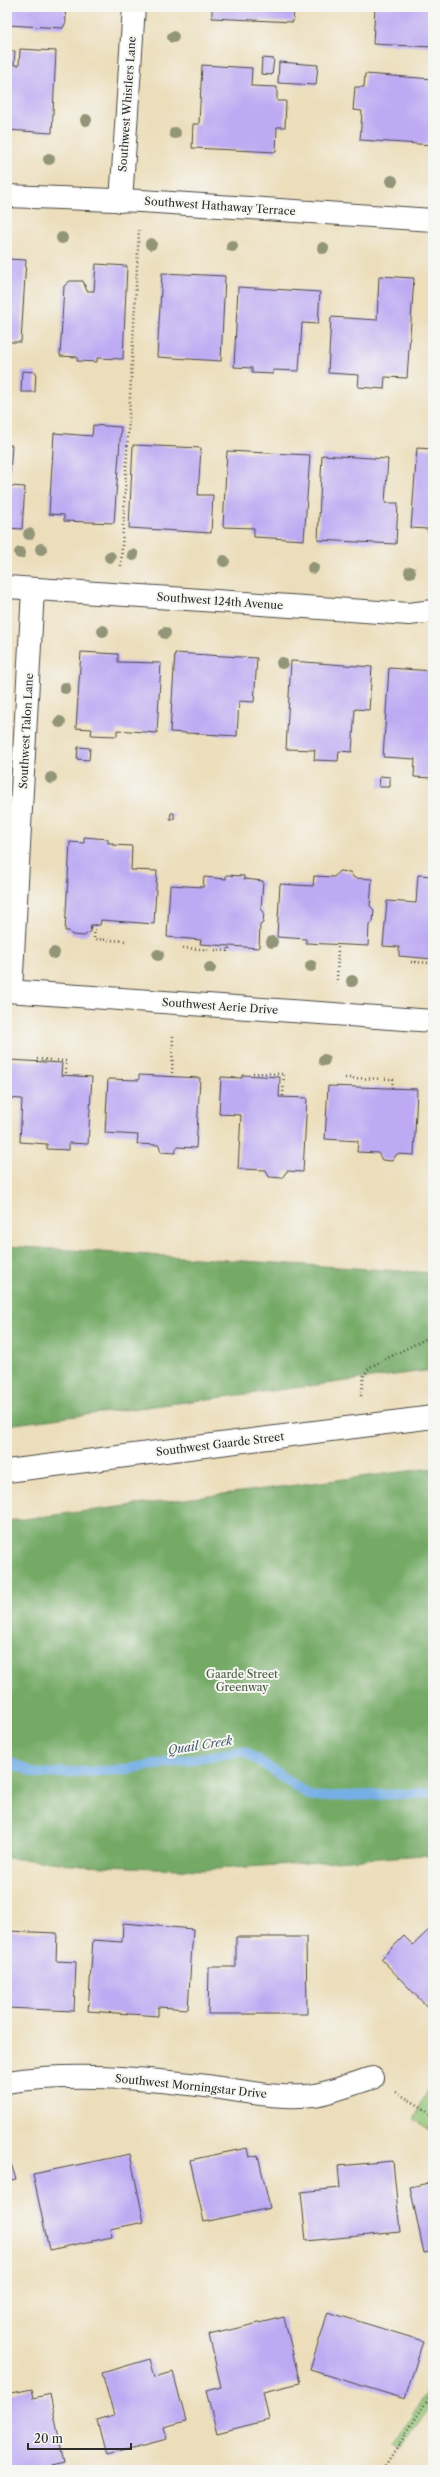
<svg xmlns="http://www.w3.org/2000/svg" width="440" height="2477" font-family="'Libre Caslon Text',serif">
<style>
.green{fill:#90c475;stroke:#5e7850}
.forest{fill:#74aa66;stroke:#506a48}
.lines{fill:none;stroke-linecap:round;stroke-linejoin:round}
.stream{stroke:#75afe5;stroke-width:10}
.building{fill:#bdaaf3}
.street-casing{stroke:#484641;stroke-width:24}
.secondary-casing{stroke:#484641;stroke-width:24}
.path{stroke:#484641;stroke-width:2.5;stroke-dasharray:1 3;stroke-linecap:butt}
.street{stroke:#fff;stroke-width:22}
.secondary{stroke:#fff;stroke-width:22}
.tree{fill:#929578}
.labels{text-anchor:middle;dominant-baseline:central;stroke-width:4;stroke-linejoin:round;paint-order:stroke}
.street-label{font-size:11px;fill:#2b2b2b;stroke:#f6f6f2}
.park-label{font-size:11px;fill:#495941;stroke:#f6f6f2}
.water-label{font-size:12px;font-style:italic;fill:#45596c;stroke:#f6f6f2}
</style>
<rect width="100%" height="100%" fill="#f6f6f2"/>
<filter id="ink" filterUnits="userSpaceOnUse"><feTurbulence type="fractalNoise" baseFrequency=".025" numOctaves="2"/><feDisplacementMap in="SourceGraphic" scale="8" xChannelSelector="R" yChannelSelector="G"/><feConvolveMatrix kernelMatrix="1 2 1 2 8 2 1 2 1" color-interpolation-filters="sRGB"/></filter>
<filter id="wash" filterUnits="userSpaceOnUse"><feTurbulence type="fractalNoise" baseFrequency=".012" numOctaves="4" result="noise"/><feDisplacementMap in="SourceGraphic" scale="16" xChannelSelector="R" yChannelSelector="G"/><feGaussianBlur stdDeviation="0.9" result="paint"/><feColorMatrix in="noise" values="0 0 0 0 0 0 0 0 0 0 0 0 0 0 0 0 0 1.4 0 .05"/><feComposite in="paint" operator="in"/></filter>
<g filter="url(#wash)">
<rect width="100%" height="100%" fill="#ecdebb"/>
<g class="green">
<path d="M 428,2090 L 433,2093 L 433,2132 L 414,2119 Z"/>
<path d="M 433,2381 L 433,2401 L 403,2446 L 396,2442 Z"/>
</g>
<g class="forest">
<path d="M 7,1246 L 433,1273 L 433,1370 L 7,1425 Z"/>
<path d="M 433,1468 L 433,1859 L 423,1855 L 202,1870 L 82,1865 L 7,1858 L 7,1521 Z"/>
</g>
<g class="lines">
<path class="stream" d="M 7,1761 L 36,1774 L 121,1770 L 244,1751 L 312,1797 L 433,1793"/>
</g>
<g id="blocks">
<g class="building">
<path d="M 7,7 L 65,7 L 66,22 L 63,28 L 7,25 Z"/>
<path d="M 212,7 L 294,7 L 293,22 L 212,18 Z"/>
<path d="M 375,7 L 433,7 L 433,47 L 373,44 Z"/>
<path d="M 20,49 L 56,51 L 52,133 L 7,130 L 7,51 L 15,51 L 14,65 L 19,65 Z"/>
<path d="M 262,58 L 274,59 L 272,75 L 261,74 Z"/>
<path d="M 279,62 L 318,65 L 316,85 L 278,83 Z"/>
<path d="M 202,65 L 252,68 L 251,86 L 277,87 L 277,101 L 286,101 L 285,127 L 277,127 L 276,152 L 192,148 L 193,124 L 199,124 Z"/>
<path d="M 365,74 L 433,79 L 433,145 L 360,140 L 362,111 L 353,110 L 355,87 L 364,87 Z"/>
<path d="M 7,259 L 26,260 L 21,342 L 7,342 Z"/>
<path d="M 96,264 L 127,266 L 123,359 L 97,358 L 97,362 L 77,361 L 77,357 L 60,356 L 64,286 L 70,281 L 83,281 L 87,291 L 94,291 Z"/>
<path d="M 162,273 L 225,276 L 221,361 L 157,357 Z"/>
<path d="M 379,276 L 414,278 L 407,378 L 385,377 L 384,389 L 358,387 L 359,375 L 328,373 L 331,317 L 377,320 Z"/>
<path d="M 238,287 L 320,292 L 318,324 L 302,323 L 299,371 L 273,370 L 273,374 L 252,373 L 252,368 L 234,367 Z"/>
<path d="M 22,371 L 36,372 L 35,392 L 21,392 Z"/>
<path d="M 93,425 L 121,427 L 114,523 L 64,521 L 64,515 L 49,514 L 54,433 L 92,436 Z"/>
<path d="M 7,445 L 12,445 L 9,486 L 25,487 L 22,529 L 7,528 Z"/>
<path d="M 133,445 L 201,448 L 198,495 L 213,495 L 211,533 L 129,528 Z"/>
<path d="M 417,448 L 433,449 L 433,535 L 428,534 L 428,529 L 411,528 Z"/>
<path d="M 227,451 L 310,455 L 304,540 L 254,537 L 254,528 L 223,527 Z"/>
<path d="M 322,455 L 388,459 L 385,503 L 398,503 L 396,544 L 318,540 Z"/>
<path d="M 81,652 L 118,654 L 118,662 L 161,663 L 157,733 L 117,730 L 117,736 L 91,735 L 92,729 L 76,728 Z"/>
<path d="M 175,653 L 257,658 L 254,702 L 239,701 L 237,736 L 170,732 Z"/>
<path d="M 291,661 L 372,667 L 369,710 L 355,709 L 352,752 L 339,751 L 338,761 L 314,760 L 315,750 L 286,749 Z"/>
<path d="M 389,668 L 433,671 L 433,778 L 414,777 L 415,759 L 383,757 Z"/>
<path d="M 78,747 L 90,748 L 89,760 L 77,759 Z"/>
<path d="M 380,776 L 390,777 L 390,787 L 379,787 Z"/>
<path d="M 171,813 L 174,813 L 174,819 L 170,819 Z"/>
<path d="M 84,837 L 108,839 L 108,843 L 113,843 L 112,845 L 132,846 L 131,870 L 157,871 L 154,924 L 101,920 L 100,925 L 91,925 L 90,932 L 84,936 L 72,935 L 69,931 L 65,931 L 70,842 L 84,843 Z"/>
<path d="M 339,871 L 350,872 L 354,878 L 372,879 L 370,906 L 374,910 L 373,922 L 369,925 L 368,946 L 306,943 L 306,939 L 277,937 L 280,884 L 313,886 L 314,876 L 334,877 Z"/>
<path d="M 226,875 L 244,876 L 244,879 L 263,881 L 261,909 L 264,912 L 263,923 L 260,925 L 259,948 L 200,944 L 201,940 L 167,937 L 170,885 L 203,887 L 204,877 L 226,879 Z"/>
<path d="M 418,875 L 433,876 L 433,959 L 399,956 L 399,947 L 383,946 L 387,901 L 416,903 Z"/>
<path d="M 9,1060 L 62,1063 L 61,1075 L 92,1077 L 88,1144 L 69,1143 L 69,1150 L 47,1149 L 47,1144 L 20,1142 L 22,1099 L 7,1098 Z"/>
<path d="M 139,1075 L 200,1078 L 196,1148 L 177,1147 L 175,1153 L 161,1152 L 159,1145 L 137,1144 L 138,1135 L 105,1133 L 108,1079 L 139,1080 Z"/>
<path d="M 242,1075 L 280,1077 L 279,1097 L 307,1098 L 303,1172 L 287,1171 L 282,1178 L 269,1177 L 266,1170 L 238,1169 L 241,1115 L 219,1114 L 221,1077 L 242,1078 Z"/>
<path d="M 328,1086 L 417,1089 L 414,1155 L 397,1154 L 392,1161 L 382,1160 L 378,1153 L 357,1152 L 358,1141 L 325,1139 Z"/>
<path d="M 123,1923 L 193,1929 L 188,2009 L 158,2007 L 158,2016 L 88,2011 L 93,1940 L 122,1942 Z"/>
<path d="M 433,1926 L 433,2013 L 381,1959 L 404,1936 L 413,1945 Z"/>
<path d="M 7,1931 L 57,1933 L 56,1961 L 76,1962 L 74,2011 L 7,2008 Z"/>
<path d="M 236,1937 L 306,1937 L 307,2014 L 208,2014 L 209,1967 L 236,1967 Z"/>
<path d="M 247,2148 L 249,2157 L 258,2155 L 270,2208 L 204,2222 L 190,2160 Z"/>
<path d="M 7,2152 L 16,2179 L 7,2181 Z"/>
<path d="M 130,2154 L 144,2222 L 111,2229 L 112,2237 L 49,2250 L 33,2174 Z"/>
<path d="M 393,2161 L 400,2232 L 306,2241 L 301,2192 L 340,2188 L 338,2166 Z"/>
<path d="M 433,2182 L 433,2251 L 424,2253 L 410,2187 Z"/>
<path d="M 328,2312 L 423,2341 L 405,2399 L 310,2370 Z"/>
<path d="M 284,2317 L 300,2383 L 263,2392 L 269,2420 L 217,2433 L 206,2391 L 221,2387 L 209,2335 Z"/>
<path d="M 150,2359 L 155,2377 L 173,2372 L 186,2421 L 164,2427 L 167,2439 L 106,2455 L 97,2420 L 114,2415 L 102,2373 Z"/>
<path d="M 32,2389 L 34,2398 L 50,2394 L 64,2463 L 37,2470 L 7,2470 L 7,2394 Z"/>
</g>
</g>
</g>
<g filter="url(#ink)">
<use href="#blocks" fill-opacity="0" stroke="#484641" stroke-width="1"/>
<g class="lines">
<g class="street-casing">
<g id="street">
<path d="M 7,196 L 141,201 L 433,220"/>
<path d="M 121,201 L 134,7"/>
<path d="M 7,587 L 409,614 L 433,611"/>
<path d="M 7,991 L 433,1021"/>
<path d="M 11,991 L 33,590"/>
<path d="M 7,2082 C 72,2072 141,2078 206,2086 C 238,2090 282,2100 314,2095 C 334,2092 354,2083 372,2078"/>
</g>
</g>
<g class="secondary-casing">
<path id="secondary" d="M 7,1471 L 433,1417"/>
</g>
<g class="path">
<path d="M 121,566 L 139,230"/>
<path d="M 95,925 L 94,939 L 126,941"/>
<path d="M 183,948 L 229,951 L 229,946"/>
<path d="M 411,962 L 433,963"/>
<path d="M 337,984 L 338,945"/>
<path d="M 37,1059 L 66,1061 L 66,1075"/>
<path d="M 253,1073 L 284,1074 L 283,1097"/>
<path d="M 172,1077 L 173,1033"/>
<path d="M 345,1078 L 393,1079 L 392,1088"/>
<path d="M 361,1396 L 364,1375 L 370,1367 L 433,1335"/>
<path d="M 396,2092 L 423,2108 L 433,2118"/>
<path d="M 383,2470 L 433,2391"/>
</g>
<use href="#street" class="street"/>
<use href="#secondary" class="secondary"/>
</g>
<g class="tree">
<circle cx="173" cy="37" r="6"/>
<circle cx="86" cy="120" r="6"/>
<circle cx="175" cy="133" r="6"/>
<circle cx="49" cy="159" r="6"/>
<circle cx="392" cy="181" r="6"/>
<circle cx="62" cy="238" r="6"/>
<circle cx="151" cy="244" r="6"/>
<circle cx="232" cy="246" r="6"/>
<circle cx="323" cy="248" r="6"/>
<circle cx="29" cy="534" r="6"/>
<circle cx="41" cy="549" r="6"/>
<circle cx="20" cy="553" r="6"/>
<circle cx="133" cy="555" r="6"/>
<circle cx="110" cy="557" r="6"/>
<circle cx="224" cy="561" r="6"/>
<circle cx="313" cy="568" r="6"/>
<circle cx="410" cy="572" r="6"/>
<circle cx="103" cy="631" r="6"/>
<circle cx="165" cy="633" r="6"/>
<circle cx="282" cy="663" r="6"/>
<circle cx="65" cy="688" r="6"/>
<circle cx="60" cy="722" r="6"/>
<circle cx="51" cy="778" r="6"/>
<circle cx="272" cy="942" r="6"/>
<circle cx="54" cy="953" r="6"/>
<circle cx="158" cy="955" r="6"/>
<circle cx="311" cy="966" r="6"/>
<circle cx="210" cy="968" r="6"/>
<circle cx="352" cy="981" r="6"/>
<circle cx="324" cy="1060" r="6"/>
</g>
</g>
<g class="labels">
<g class="street-label">
<text transform="translate(127 104) rotate(-86)">Southwest Whistlers Lane</text>
<text transform="translate(220 206) rotate(4)">Southwest Hathaway Terrace</text>
<text transform="translate(220 601) rotate(4)">Southwest 124th Avenue</text>
<text transform="translate(26 731) rotate(-87)">Southwest Talon Lane</text>
<text transform="translate(220 1006) rotate(4)">Southwest Aerie Drive</text>
<text transform="translate(220 1444) rotate(-7)">Southwest Gaarde Street</text>
<text transform="translate(191 2086) rotate(6)">Southwest Morningstar Drive</text>
</g>
<g class="park-label">
<text x="242" y="1674">Gaarde Street<tspan x="242" dy="13">Greenway</tspan></text>
</g>
<g class="water-label">
<text transform="translate(200 1745) rotate(-9)">Quail Creek</text>
</g>
</g>
<rect width="440" height="2477" fill="none" stroke="#f6f6f2" stroke-width="24"/>
<path d="M28 2443v6h103v-6" fill="none" stroke="#2b2b2b" stroke-width="2"/>
<text x="34" y="2443" font-size="12" fill="#2b2b2b" stroke="#f6f6f2" stroke-width="3" paint-order="stroke">20 m</text>
</svg>
